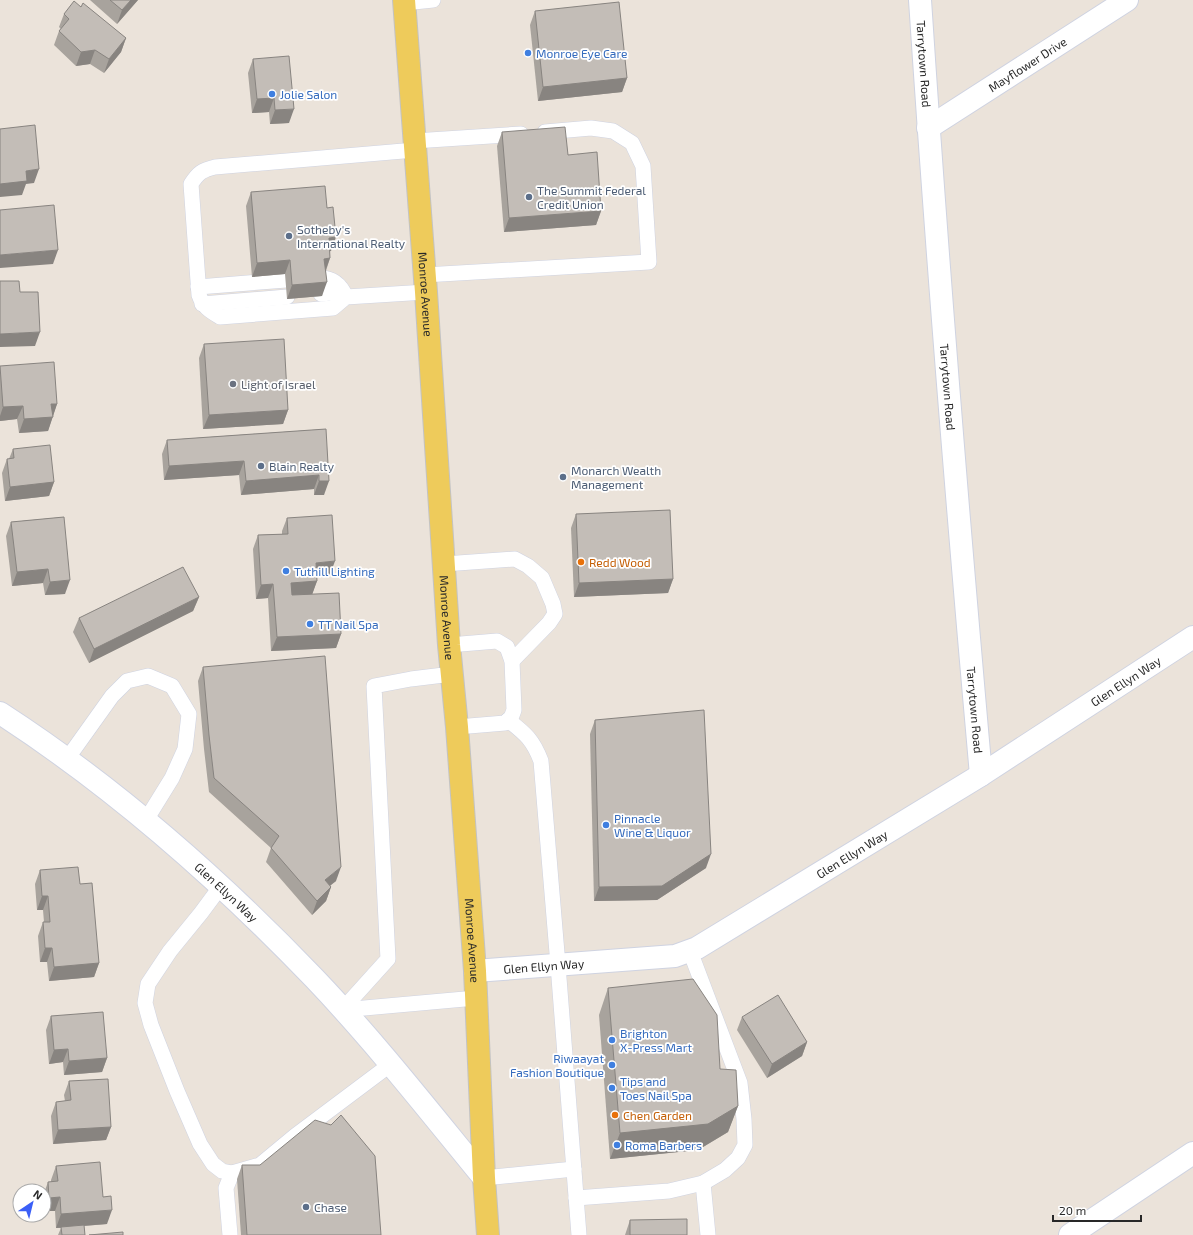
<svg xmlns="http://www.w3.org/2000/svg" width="1193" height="1235" font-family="'Exo 2',sans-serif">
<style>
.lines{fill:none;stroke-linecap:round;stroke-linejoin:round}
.lane-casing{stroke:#cfd3e1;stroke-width:16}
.street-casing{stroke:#cfd3e1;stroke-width:24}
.primary-casing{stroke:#c3c3c3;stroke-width:24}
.lane{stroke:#fff;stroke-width:15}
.street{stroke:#fff;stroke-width:22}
.primary{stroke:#eecb5b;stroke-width:22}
.wall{fill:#a8a39d}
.shaded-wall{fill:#888480}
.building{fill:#c3bdb7;stroke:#888480}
.shop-dot{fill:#3f7fe0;stroke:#fff;stroke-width:1.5}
.service-dot{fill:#5c6f8a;stroke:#fff;stroke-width:1.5}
.worship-dot{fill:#6b7280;stroke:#fff;stroke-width:1.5}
.food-dot{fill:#e8710a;stroke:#fff;stroke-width:1.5}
.labels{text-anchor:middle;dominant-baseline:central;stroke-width:3.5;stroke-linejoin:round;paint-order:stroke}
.shop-label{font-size:12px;fill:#366cbe;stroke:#fff;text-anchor:start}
.street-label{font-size:12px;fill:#282828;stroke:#fff}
.service-label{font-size:12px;fill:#4e5e75;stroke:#fff;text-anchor:start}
.worship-label{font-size:12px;fill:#5b616d;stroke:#fff;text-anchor:start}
.food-label{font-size:12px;fill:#c56008;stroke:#fff;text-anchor:start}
</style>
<rect width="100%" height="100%" fill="#ebe3da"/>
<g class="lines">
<g class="lane-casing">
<g id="lane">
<path d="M 404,3 L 433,0"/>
<path d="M 414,141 L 521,134"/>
<path d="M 415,150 L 215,167 C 202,170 198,173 191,184 L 199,295 C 203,307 210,311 220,317 L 333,308 L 346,297 L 426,292"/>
<path d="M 424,275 L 649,262 L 643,166 L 632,143 L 613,131 L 591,128 L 545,132"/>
<path d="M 320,278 C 333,278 341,285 346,297"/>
<path d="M 198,287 L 286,280"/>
<path d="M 321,294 L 330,293 L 346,297"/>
<path d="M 202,304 L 287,297"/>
<path d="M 444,564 L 515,559 L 528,566 L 542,578 L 553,604 L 555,614 L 549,623 L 512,661"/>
<path d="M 449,645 L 497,641 L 507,647 L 512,661 L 514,710 L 511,718 L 505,723 L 457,727"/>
<path d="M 508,720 C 526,734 533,740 541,761 L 558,965 L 579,1235"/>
<path d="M 67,759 L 112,696 L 127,681 L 148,676 L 172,686 L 189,714 L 185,749 L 172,778 L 146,820"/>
<path d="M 221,886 L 201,913 L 170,951 L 148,984 L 145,1003 L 151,1025 L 177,1091 L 200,1144 L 213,1164 L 222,1171 L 232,1173"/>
<path d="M 342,1010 L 388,959 L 374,686 L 411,679 L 452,674"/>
<path d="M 342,1010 L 476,998"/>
<path d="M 484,1178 L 574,1169"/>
<path d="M 703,1183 L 708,1235"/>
<path d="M 576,1198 L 669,1191 L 703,1183 L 725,1170 L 738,1158 L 745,1145 L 744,1119 L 740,1083 L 690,951"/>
<path d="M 230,1235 L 226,1188 L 232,1173 L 260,1165 L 295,1136 L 391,1064"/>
</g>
</g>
<g class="street-casing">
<g id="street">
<path id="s1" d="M 920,0 C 937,258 958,517 981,775"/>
<path id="s2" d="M 928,128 L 1127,0"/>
<path id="s3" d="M 0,713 C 116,788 220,880 315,979 C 375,1042 429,1111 484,1178"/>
<path id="s4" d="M 475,971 L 675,956 L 697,948 L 981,775 L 1193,637"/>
<path d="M 1070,1235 L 1193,1153"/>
</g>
</g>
<g class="primary-casing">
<g id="primary">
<path id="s5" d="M 404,0 L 426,292 L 449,645 L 457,727 L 475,971 L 484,1178 L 488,1235"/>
</g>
</g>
<use href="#lane" class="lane"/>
<use href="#street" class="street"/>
<use href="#primary" class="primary"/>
</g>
<g class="wall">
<path d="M 90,0 L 138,0 L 117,24 Z"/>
<path d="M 81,7 L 126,38 L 121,52 L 104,73 L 90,64 L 76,66 L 54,45 L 59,31 L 61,29 L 59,27 L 64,14 Z"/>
<path d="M 535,11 L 627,78 L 622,92 L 538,101 L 530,25 Z"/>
<path d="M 253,59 L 289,123 L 270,124 L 269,112 L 252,113 L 248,73 Z"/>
<path d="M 502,132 L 568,155 L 601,211 L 596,225 L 504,232 L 497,146 Z"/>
<path d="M 251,192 L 331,251 L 330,251 L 330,258 L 326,271 L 322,296 L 287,299 L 285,274 L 252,277 L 246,206 Z"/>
<path d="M 204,344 L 288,410 L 283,424 L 203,429 L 199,358 Z"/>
<path d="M 0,366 L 57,404 L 48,431 L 19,433 L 17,419 L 0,421 Z"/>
<path d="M 326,429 L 324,495 L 314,495 L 314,489 L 241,495 L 239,475 L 164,480 L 162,454 L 167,440 Z"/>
<path d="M 13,449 L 54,482 L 49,496 L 5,501 L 2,473 L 7,459 L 9,459 Z"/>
<path d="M 576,514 L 673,579 L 668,593 L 574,597 L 571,528 Z"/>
<path d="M 64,517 L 65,594 L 45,595 L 43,583 L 12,586 L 6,536 L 11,522 Z"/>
<path d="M 287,518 L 330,575 L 317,576 L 317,581 L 312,594 L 341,634 L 336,648 L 271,651 L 268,598 L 256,599 L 253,549 L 258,535 L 282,534 L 282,531 Z"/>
<path d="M 199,597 L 193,611 L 89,663 L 73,632 L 79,618 Z"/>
<path d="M 203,667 L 336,881 L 330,886 L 331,887 L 326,901 L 312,915 L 266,862 L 271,848 L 209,792 L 204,749 L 198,681 Z"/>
<path d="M 595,720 L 706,868 L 657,900 L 594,901 L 590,734 Z"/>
<path d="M 40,870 L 80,884 L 99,963 L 94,977 L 49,981 L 47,962 L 40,962 L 38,936 L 43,922 L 44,922 L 43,910 L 37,910 L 35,884 Z"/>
<path d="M 608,988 L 720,1069 L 738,1106 L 728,1132 L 698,1150 L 610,1159 L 599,1015 Z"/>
<path d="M 51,1016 L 107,1058 L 102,1072 L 64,1075 L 63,1062 L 49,1064 L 46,1030 Z"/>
<path d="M 742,1017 L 807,1042 L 802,1056 L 767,1078 L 737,1030 Z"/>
<path d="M 69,1081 L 111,1127 L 106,1140 L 53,1144 L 51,1116 L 56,1102 L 65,1101 L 64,1095 Z"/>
<path d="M 242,1165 L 381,1235 L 241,1235 L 237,1179 Z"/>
<path d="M 56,1166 L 103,1197 L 107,1224 L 84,1226 L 85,1235 L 58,1235 L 61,1228 L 56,1228 L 55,1211 L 44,1211 L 44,1193 L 48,1182 L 51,1182 L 51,1180 Z"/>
<path d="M 630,1220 L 687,1235 L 625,1235 Z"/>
</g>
<g class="shaded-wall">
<path d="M 131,0 L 138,0 L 117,24 L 122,10 Z"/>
<path d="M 126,38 L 121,52 L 104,73 L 109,59 Z"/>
<path d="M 95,50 L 90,64 L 76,66 L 81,52 Z"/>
<path d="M 627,78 L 622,92 L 538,101 L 543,87 Z"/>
<path d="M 274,98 L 269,112 L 252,113 L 257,99 Z"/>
<path d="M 294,109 L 289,123 L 270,124 L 275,110 Z"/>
<path d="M 39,169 L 34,183 L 26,184 L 22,195 L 0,197 L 0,184 L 26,171 Z"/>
<path d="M 601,211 L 596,225 L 504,232 L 509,218 Z"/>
<path d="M 336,237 L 331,251 L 324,252 L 329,238 Z"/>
<path d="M 58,250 L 53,264 L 0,268 L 0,255 Z"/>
<path d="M 330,258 L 325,272 L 324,259 Z"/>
<path d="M 290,260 L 285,274 L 252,277 L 257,263 Z"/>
<path d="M 327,282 L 322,296 L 287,299 L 292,285 Z"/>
<path d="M 40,332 L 35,346 L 0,347 L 0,334 Z"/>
<path d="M 51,404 L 57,404 L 48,431 L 19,433 L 24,419 Z"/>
<path d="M 23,406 L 17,419 L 0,421 L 0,416 L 3,407 Z"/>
<path d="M 288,410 L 283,424 L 203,429 L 209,415 Z"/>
<path d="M 244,461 L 239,475 L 164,480 L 169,466 Z"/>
<path d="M 319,475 L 314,489 L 241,495 L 246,481 Z"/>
<path d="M 319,481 L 329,481 L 324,495 L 314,495 Z"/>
<path d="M 54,482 L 49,496 L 5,501 L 10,487 Z"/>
<path d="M 335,561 L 330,575 L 311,577 L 316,563 Z"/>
<path d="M 48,569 L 43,583 L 12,586 L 17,572 Z"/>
<path d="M 673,579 L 668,593 L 574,597 L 579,583 Z"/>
<path d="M 70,580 L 65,594 L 45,595 L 50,582 Z"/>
<path d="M 317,581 L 312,595 L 286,597 L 291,583 Z"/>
<path d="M 273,584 L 268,598 L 256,599 L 261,585 Z"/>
<path d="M 199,597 L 193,611 L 89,663 L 94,649 Z"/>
<path d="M 341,634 L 336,648 L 271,651 L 277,637 Z"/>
<path d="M 711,854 L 706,868 L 657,900 L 594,901 L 599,887 Z"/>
<path d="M 341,867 L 336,881 L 320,893 L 325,880 Z"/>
<path d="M 331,887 L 326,901 L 312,915 L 317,901 Z"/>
<path d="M 42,896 L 48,896 L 43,910 L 37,910 Z"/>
<path d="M 45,948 L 52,948 L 47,962 L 40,962 Z"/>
<path d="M 99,963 L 94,977 L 49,981 L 54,967 Z"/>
<path d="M 807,1042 L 802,1056 L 767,1078 L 772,1064 Z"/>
<path d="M 68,1049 L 63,1062 L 49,1064 L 54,1050 Z"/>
<path d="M 107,1058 L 102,1072 L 64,1075 L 69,1061 Z"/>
<path d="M 738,1106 L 728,1132 L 698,1150 L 610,1159 L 620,1133 Z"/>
<path d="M 111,1127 L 106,1140 L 53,1144 L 58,1130 Z"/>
<path d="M 60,1197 L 55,1211 L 44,1211 L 49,1198 Z"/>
<path d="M 112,1210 L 107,1224 L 56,1228 L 61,1214 Z"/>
</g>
<g class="building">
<path d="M 110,0 L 131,0 L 122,10 Z"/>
<path d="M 74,1 L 81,7 L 83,3 L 126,38 L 109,59 L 95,50 L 81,52 L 59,31 L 69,19 L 64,14 Z"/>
<path d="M 619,2 L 627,78 L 543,87 L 535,11 Z"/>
<path d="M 289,56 L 294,109 L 275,110 L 274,98 L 257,99 L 253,59 Z"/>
<path d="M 35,125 L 39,169 L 26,171 L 27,181 L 0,184 L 0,129 Z"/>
<path d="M 565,127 L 568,155 L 597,152 L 601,211 L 509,218 L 502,132 Z"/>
<path d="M 325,186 L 327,208 L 333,207 L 336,237 L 329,238 L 330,258 L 324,259 L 327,282 L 292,285 L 290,260 L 257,263 L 251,192 Z"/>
<path d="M 54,205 L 58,250 L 0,255 L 0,210 Z"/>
<path d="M 0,281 L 19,281 L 20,292 L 38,292 L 40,332 L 0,334 Z"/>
<path d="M 284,339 L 288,410 L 209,415 L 204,344 Z"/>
<path d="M 54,362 L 57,404 L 51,404 L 53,417 L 24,419 L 23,406 L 3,407 L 0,366 Z"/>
<path d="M 326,429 L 329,481 L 319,481 L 319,475 L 246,481 L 244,461 L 169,466 L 167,440 Z"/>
<path d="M 50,445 L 54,482 L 10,487 L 7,459 L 14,458 L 13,449 Z"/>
<path d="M 670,510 L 673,579 L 579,583 L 576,514 Z"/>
<path d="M 332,515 L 335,561 L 316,563 L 317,581 L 291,583 L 292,595 L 339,593 L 341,634 L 277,637 L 273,584 L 261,585 L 258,535 L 288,534 L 287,518 Z"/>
<path d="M 64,517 L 70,580 L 50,582 L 48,569 L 17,572 L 11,522 Z"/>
<path d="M 183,567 L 199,597 L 94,649 L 79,618 Z"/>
<path d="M 325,656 L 341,867 L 325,880 L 331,887 L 317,901 L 271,848 L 279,836 L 214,778 L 209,735 L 203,667 Z"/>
<path d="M 704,710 L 711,854 L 662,886 L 599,887 L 595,720 Z"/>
<path d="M 78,867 L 80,884 L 92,883 L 99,963 L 54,967 L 52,948 L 45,948 L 43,922 L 50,922 L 48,896 L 42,896 L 40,870 Z"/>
<path d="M 693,979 L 717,1015 L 720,1069 L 736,1070 L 738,1106 L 708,1124 L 620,1133 L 608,988 Z"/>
<path d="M 778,995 L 807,1042 L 772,1064 L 742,1017 Z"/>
<path d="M 103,1012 L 107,1058 L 69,1061 L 68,1049 L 54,1050 L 51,1016 Z"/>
<path d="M 108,1079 L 111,1127 L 58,1130 L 56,1102 L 71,1100 L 69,1081 Z"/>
<path d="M 341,1115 L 375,1156 L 381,1235 L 247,1235 L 242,1165 L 260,1165 L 315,1120 L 331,1125 Z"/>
<path d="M 100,1162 L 103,1197 L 111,1196 L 112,1210 L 61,1214 L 60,1197 L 49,1198 L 48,1182 L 58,1181 L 56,1166 Z"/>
<path d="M 687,1219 L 687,1235 L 630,1235 L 630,1220 Z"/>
<path d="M 84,1225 L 85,1235 L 62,1235 L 61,1227 Z"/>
<path d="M 123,1232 L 123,1235 L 89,1235 Z"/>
</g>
<g class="shop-dot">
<circle cx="528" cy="53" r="4"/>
<circle cx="272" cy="94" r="4"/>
<circle cx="286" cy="571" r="4"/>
<circle cx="310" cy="624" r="4"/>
<circle cx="606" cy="825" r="4"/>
<circle cx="612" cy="1040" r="4"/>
<circle cx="612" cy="1065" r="4"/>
<circle cx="612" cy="1088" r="4"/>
<circle cx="617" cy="1145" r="4"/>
</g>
<g class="service-dot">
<circle cx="529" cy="197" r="4"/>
<circle cx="289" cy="236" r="4"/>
<circle cx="261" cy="466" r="4"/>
<circle cx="563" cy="477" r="4"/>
<circle cx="306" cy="1207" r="4"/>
</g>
<circle class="worship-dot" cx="233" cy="384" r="4"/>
<g class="food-dot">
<circle cx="581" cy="562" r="4"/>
<circle cx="615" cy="1115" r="4"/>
</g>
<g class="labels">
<g class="shop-label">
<text x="536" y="53">Monroe Eye Care</text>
<text x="280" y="94">Jolie Salon</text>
<text x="294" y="571">Tuthill Lighting</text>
<text x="318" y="624">TT Nail Spa</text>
<text x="614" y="818">Pinnacle<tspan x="614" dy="14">Wine &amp; Liquor</tspan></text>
<text x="620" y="1033">Brighton<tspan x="620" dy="14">X-Press Mart</tspan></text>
<text x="604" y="1058" text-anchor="end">Riwaayat<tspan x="604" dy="14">Fashion Boutique</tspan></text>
<text x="620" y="1081">Tips and<tspan x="620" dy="14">Toes Nail Spa</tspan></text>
<text x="625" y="1145">Roma Barbers</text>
</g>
<g class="street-label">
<text stroke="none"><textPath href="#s1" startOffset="64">Tarrytown Road</textPath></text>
<text stroke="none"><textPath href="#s2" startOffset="118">Mayflower Drive</textPath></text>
<text stroke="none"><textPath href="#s5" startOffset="295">Monroe Avenue</textPath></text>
<text stroke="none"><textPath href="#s1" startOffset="388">Tarrytown Road</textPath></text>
<text stroke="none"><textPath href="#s5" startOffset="619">Monroe Avenue</textPath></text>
<text stroke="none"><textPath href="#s4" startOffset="729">Glen Ellyn Way</textPath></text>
<text stroke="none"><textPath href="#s1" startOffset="712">Tarrytown Road</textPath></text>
<text stroke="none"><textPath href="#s4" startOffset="405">Glen Ellyn Way</textPath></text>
<text stroke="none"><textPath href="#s3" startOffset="289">Glen Ellyn Way</textPath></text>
<text stroke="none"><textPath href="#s5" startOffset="943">Monroe Avenue</textPath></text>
<text stroke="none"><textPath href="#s4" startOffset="69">Glen Ellyn Way</textPath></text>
</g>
<g class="service-label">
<text x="537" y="190">The Summit Federal<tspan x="537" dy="14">Credit Union</tspan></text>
<text x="297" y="229">Sotheby's<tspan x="297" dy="14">International Realty</tspan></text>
<text x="269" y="466">Blain Realty</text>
<text x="571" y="470">Monarch Wealth<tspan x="571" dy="14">Management</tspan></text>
<text x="314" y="1207">Chase</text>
</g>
<g class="worship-label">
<text x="241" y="384">Light of Israel</text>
</g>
<g class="food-label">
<text x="589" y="562">Redd Wood</text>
<text x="623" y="1115">Chen Garden</text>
</g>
</g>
<g transform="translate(32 1203) rotate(35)"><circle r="19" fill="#ffffff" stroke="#a9a9a9"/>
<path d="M0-3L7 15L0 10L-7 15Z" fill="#3b5ff7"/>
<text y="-6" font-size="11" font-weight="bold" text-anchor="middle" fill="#282828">N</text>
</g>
<path d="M1053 1215v6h88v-6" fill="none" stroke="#282828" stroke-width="2"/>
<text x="1059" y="1215" font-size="12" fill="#282828" stroke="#ffffff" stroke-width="3" paint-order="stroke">20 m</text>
</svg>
